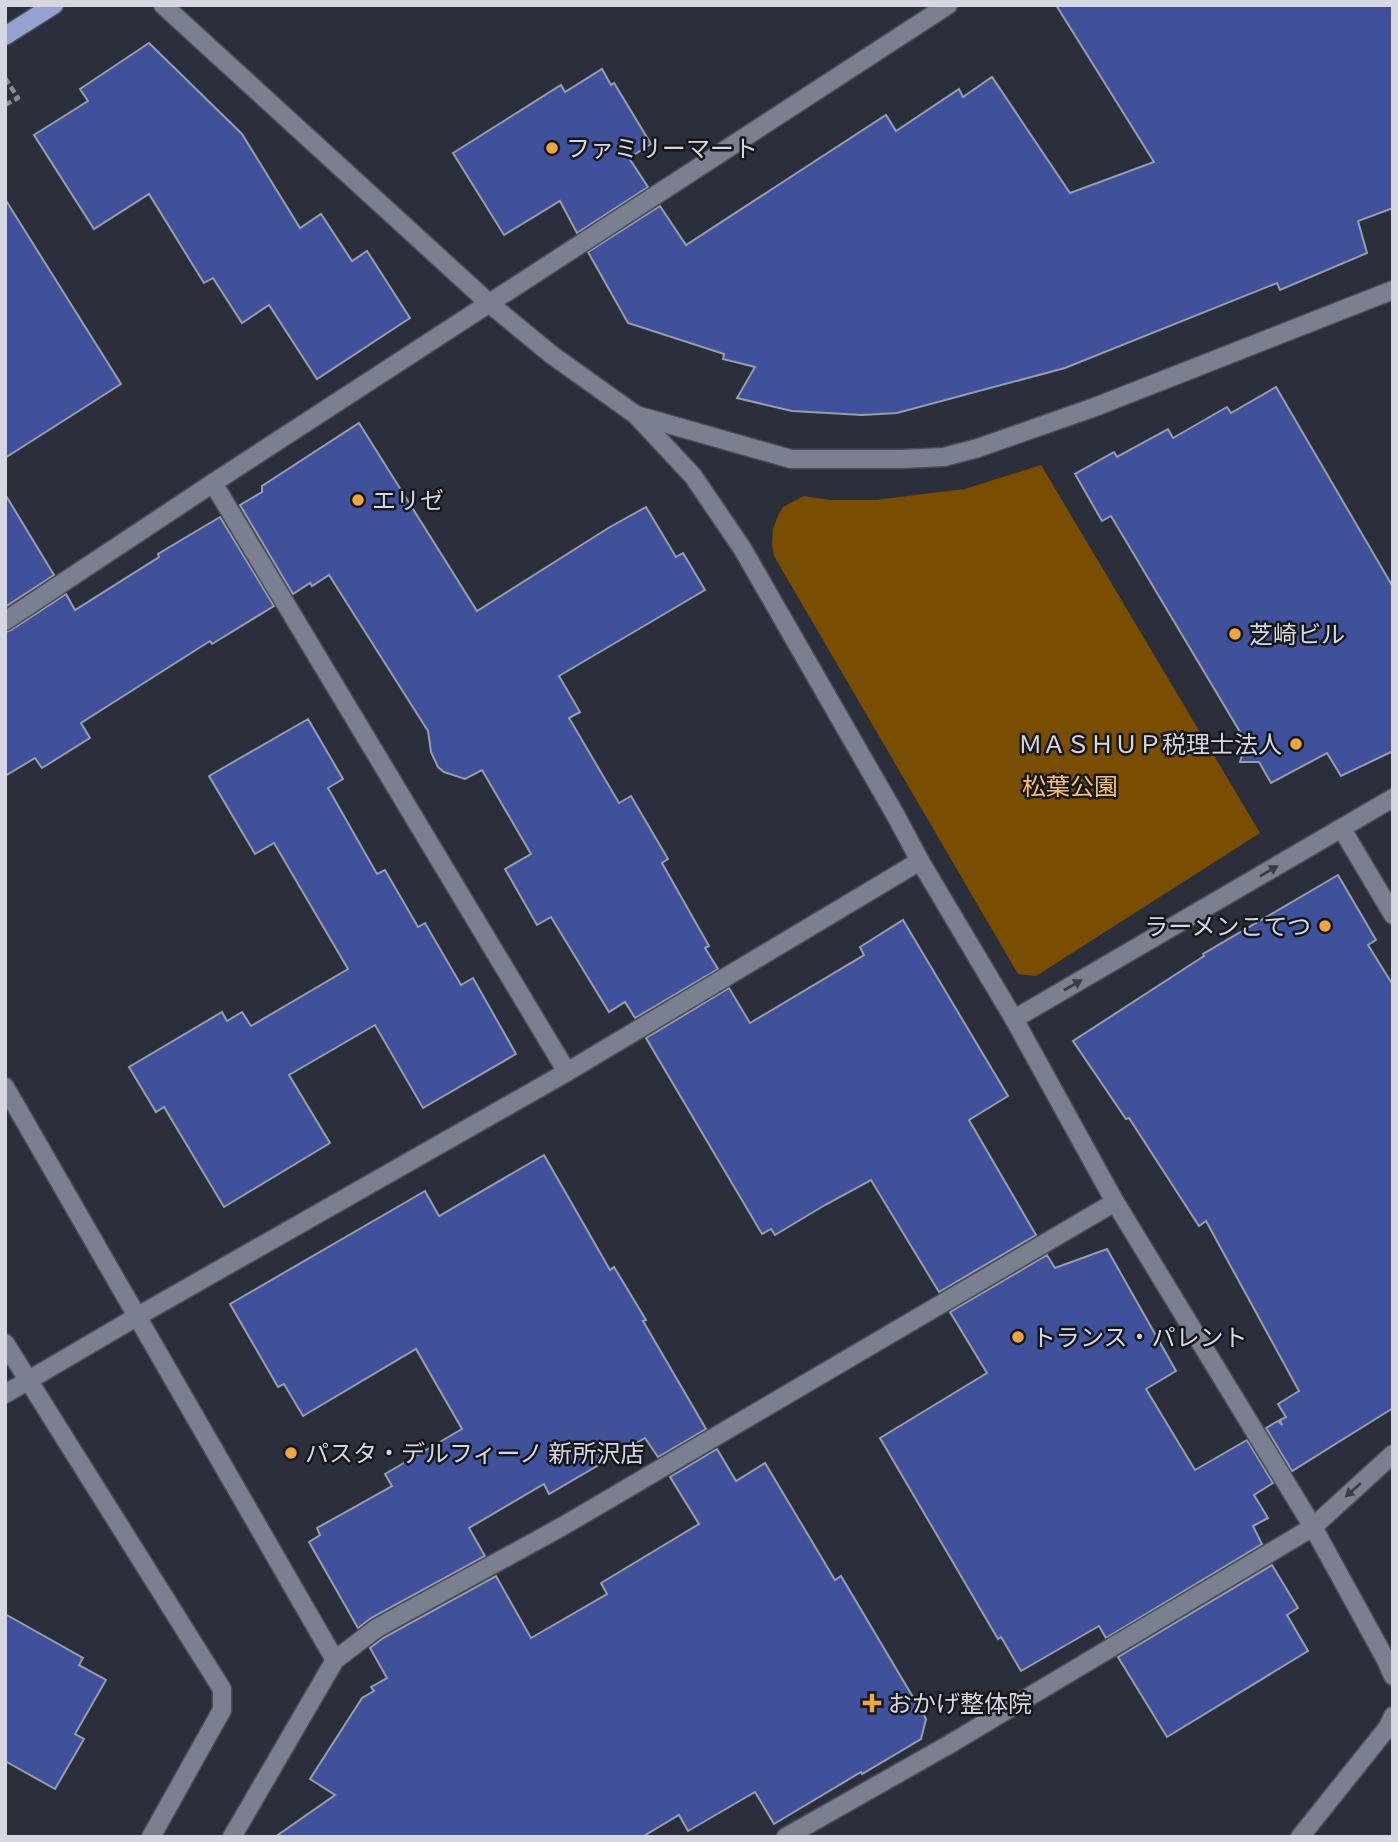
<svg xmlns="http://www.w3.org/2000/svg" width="1398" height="1842" font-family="'Titillium Web','Noto Sans JP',sans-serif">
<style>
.green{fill:#7a4e00}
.building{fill:#40519b;stroke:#979dad;stroke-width:2}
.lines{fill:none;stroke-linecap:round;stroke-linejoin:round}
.service-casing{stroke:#4a4d58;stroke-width:21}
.minor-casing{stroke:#4a4d58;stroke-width:21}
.tertiary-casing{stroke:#4a4d58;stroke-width:21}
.primary-casing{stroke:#4a4d58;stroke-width:21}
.path{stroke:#888b96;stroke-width:4.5;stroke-dasharray:7 3.5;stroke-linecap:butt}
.service{stroke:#7b8090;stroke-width:18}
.minor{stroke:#7b8090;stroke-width:18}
.tertiary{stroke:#7b8090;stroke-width:18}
.primary{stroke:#94a2d2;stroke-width:18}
.oneway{fill:#393c45}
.poi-dot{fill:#efa73d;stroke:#16171d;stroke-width:2.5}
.labels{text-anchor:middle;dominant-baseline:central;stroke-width:5;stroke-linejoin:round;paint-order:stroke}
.poi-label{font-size:24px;fill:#d6d8e1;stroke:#16171d;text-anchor:start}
.park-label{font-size:24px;fill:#fdc06f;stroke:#16171d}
</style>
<rect width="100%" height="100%" fill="#2b2f3c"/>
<path class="green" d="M 1041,465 L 1260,833 L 1036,976 L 1018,974 L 774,556 L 772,544 L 773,529 L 778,516 L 783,507 L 804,496 L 830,500 L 876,500 L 924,494 L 965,489 Z"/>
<g class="building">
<path d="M 1056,5 L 1393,5 L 1393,208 L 1358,221 L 1367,253 L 1280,290 L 1277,283 L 1065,368 L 897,413 L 862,415 L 792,411 L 737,398 L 755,367 L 723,359 L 724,354 L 628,323 L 588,252 L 660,206 L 686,245 L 886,115 L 896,131 L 959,89 L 963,97 L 992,77 L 1070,193 L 1154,162 Z"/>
<path d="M 149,43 L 242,134 L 300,228 L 321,214 L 352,261 L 367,251 L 410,318 L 317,379 L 269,305 L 242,323 L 213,278 L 204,283 L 149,194 L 94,229 L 34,135 L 88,101 L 80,89 Z"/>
<path d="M 602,69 L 611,85 L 614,83 L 651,144 L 629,158 L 648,187 L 577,233 L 560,201 L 504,235 L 453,153 L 561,85 L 565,92 Z"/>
<path d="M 5,199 L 121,384 L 5,458 Z"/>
<path d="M 1276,387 L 1393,587 L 1393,751 L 1341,776 L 1327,753 L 1271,783 L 1259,762 L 1240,762 L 1246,742 L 1111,516 L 1102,521 L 1075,474 L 1114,452 L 1117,457 L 1168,429 L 1173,438 L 1227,407 L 1231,413 Z"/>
<path d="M 359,423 L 477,611 L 610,527 L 646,507 L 676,557 L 683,553 L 705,590 L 559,676 L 580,712 L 569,718 L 619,803 L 631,796 L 668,859 L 662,863 L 709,946 L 705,948 L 718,969 L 635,1018 L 625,1002 L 609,1012 L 551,917 L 537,925 L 505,869 L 531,854 L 482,770 L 465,779 L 444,772 L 438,767 L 431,752 L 428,731 L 329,575 L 312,586 L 310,583 L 293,594 L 240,505 L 262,492 L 262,486 Z"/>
<path d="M 5,494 L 54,575 L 5,607 Z"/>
<path d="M 220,517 L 274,606 L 212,644 L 210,641 L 81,723 L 90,738 L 42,768 L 35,758 L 5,776 L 5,632 L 11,630 L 66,594 L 75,610 L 159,557 L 158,554 Z"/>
<path d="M 308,719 L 343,779 L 328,788 L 377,874 L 385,870 L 418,927 L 425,923 L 461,985 L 473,978 L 516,1054 L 423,1108 L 375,1025 L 289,1075 L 330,1143 L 224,1207 L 164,1107 L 156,1112 L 129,1067 L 222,1012 L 227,1021 L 242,1012 L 251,1026 L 348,969 L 274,843 L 255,854 L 209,776 Z"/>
<path d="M 1338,875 L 1376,940 L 1368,945 L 1393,985 L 1393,1408 L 1292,1471 L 1266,1428 L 1278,1421 L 1282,1425 L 1280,1420 L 1286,1417 L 1278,1404 L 1299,1391 L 1206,1221 L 1199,1226 L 1129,1118 L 1126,1119 L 1073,1041 L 1204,956 L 1203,954 Z"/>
<path d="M 903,920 L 1008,1096 L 969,1120 L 1036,1235 L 939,1292 L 871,1180 L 825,1205 L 775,1235 L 771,1229 L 762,1234 L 646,1038 L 729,988 L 750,1023 L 864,955 L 860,947 Z"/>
<path d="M 544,1155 L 610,1270 L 614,1267 L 646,1320 L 643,1321 L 706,1429 L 658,1457 L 645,1438 L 549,1494 L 544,1484 L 469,1528 L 485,1556 L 371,1618 L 358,1628 L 309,1542 L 320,1535 L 317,1528 L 392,1486 L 385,1474 L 462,1429 L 416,1349 L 303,1416 L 284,1384 L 278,1387 L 230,1304 L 425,1191 L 439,1216 Z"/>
<path d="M 1107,1249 L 1176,1371 L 1146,1389 L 1195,1470 L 1247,1440 L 1273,1483 L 1254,1495 L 1268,1518 L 1253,1526 L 1262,1544 L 1106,1638 L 1099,1626 L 1021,1671 L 1001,1637 L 998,1639 L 880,1438 L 987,1373 L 950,1312 L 1047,1255 L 1055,1268 Z"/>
<path d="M 717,1449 L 736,1481 L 765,1463 L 835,1580 L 841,1576 L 926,1719 L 921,1739 L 862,1774 L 861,1772 L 774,1824 L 755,1792 L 688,1831 L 679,1815 L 642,1837 L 275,1837 L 335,1795 L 310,1779 L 362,1698 L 374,1691 L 371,1687 L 387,1678 L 370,1648 L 383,1638 L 496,1576 L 531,1638 L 607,1594 L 601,1583 L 699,1524 L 670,1477 Z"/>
<path d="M 1272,1565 L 1298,1608 L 1287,1615 L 1308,1651 L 1167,1737 L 1118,1657 Z"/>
<path d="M 5,1614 L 83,1658 L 79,1665 L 106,1680 L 75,1734 L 84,1739 L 55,1789 L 5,1761 Z"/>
</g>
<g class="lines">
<g class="service-casing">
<g id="service">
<path d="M 5,1343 L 222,1689 L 222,1710 L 151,1837"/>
<path d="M 5,1394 L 138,1316"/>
</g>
</g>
<g class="minor-casing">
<g id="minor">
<path d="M 636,415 L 693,476 L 742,548 L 896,816 L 920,861 L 1014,1019 L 1115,1202 L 1313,1527 L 1386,1660 L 1393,1676"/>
<path d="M 213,483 L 567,1072"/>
<path d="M 5,621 L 213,483 L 948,5"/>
<path d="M 1342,829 L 1393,915"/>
<path d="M 1014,1019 L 1393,798"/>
<path d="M 5,1087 L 335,1660"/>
<path d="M 138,1316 L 567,1072 L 920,861"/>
<path d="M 232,1837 L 335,1660 L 377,1628 L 563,1526 L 1115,1202"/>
<path d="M 786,1837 L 950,1744 L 1313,1527 L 1393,1454"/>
<path d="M 1300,1837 L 1388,1727 L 1393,1716"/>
</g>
</g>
<g class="tertiary-casing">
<path id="tertiary" d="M 163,5 L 490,304 L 552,355 L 636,415 L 791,459 L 902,459 L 944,457 L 978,448 L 1095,407 L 1393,290"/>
</g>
<g class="primary-casing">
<path id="primary" d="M 5,36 L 54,5"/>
</g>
<path class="path" d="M 5,78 L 18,98 L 5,105"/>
<use href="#service" class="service"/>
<use href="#minor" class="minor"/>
<use href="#tertiary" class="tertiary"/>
<use href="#primary" class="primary"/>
</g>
<defs><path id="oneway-solid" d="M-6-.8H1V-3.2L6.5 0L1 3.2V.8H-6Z" transform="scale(1.75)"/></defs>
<g class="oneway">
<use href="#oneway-solid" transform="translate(1269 871) rotate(-30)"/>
<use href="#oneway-solid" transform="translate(1073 985) rotate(-30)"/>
<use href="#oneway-solid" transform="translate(1353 1490) rotate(138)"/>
</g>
<g class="poi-dot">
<circle cx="552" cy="148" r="7"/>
<circle cx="358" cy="500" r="7"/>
<circle cx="1235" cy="634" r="7"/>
<circle cx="1296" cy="744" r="7"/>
<circle cx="1325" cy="926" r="7"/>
<circle cx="1018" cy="1337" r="7"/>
<circle cx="291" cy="1453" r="7"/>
<path d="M868.5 1692.5h7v7h7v7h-7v7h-7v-7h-7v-7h7z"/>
</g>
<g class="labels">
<g class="poi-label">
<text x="566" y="148">ファミリーマート</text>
<text x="372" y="500">エリゼ</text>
<text x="1249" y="634">芝崎ビル</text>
<text x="1282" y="744" text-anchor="end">ＭＡＳＨＵＰ税理士法人</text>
<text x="1311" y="926" text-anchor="end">ラーメンこてつ</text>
<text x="1032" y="1337">トランス・パレント</text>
<text x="305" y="1453">パスタ・デルフィーノ 新所沢店</text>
<text x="888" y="1703">おかげ整体院</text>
</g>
<g class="park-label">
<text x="1070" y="786">松葉公園</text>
</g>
</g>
<rect width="1398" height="1842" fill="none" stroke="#d6d8e1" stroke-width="14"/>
</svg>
